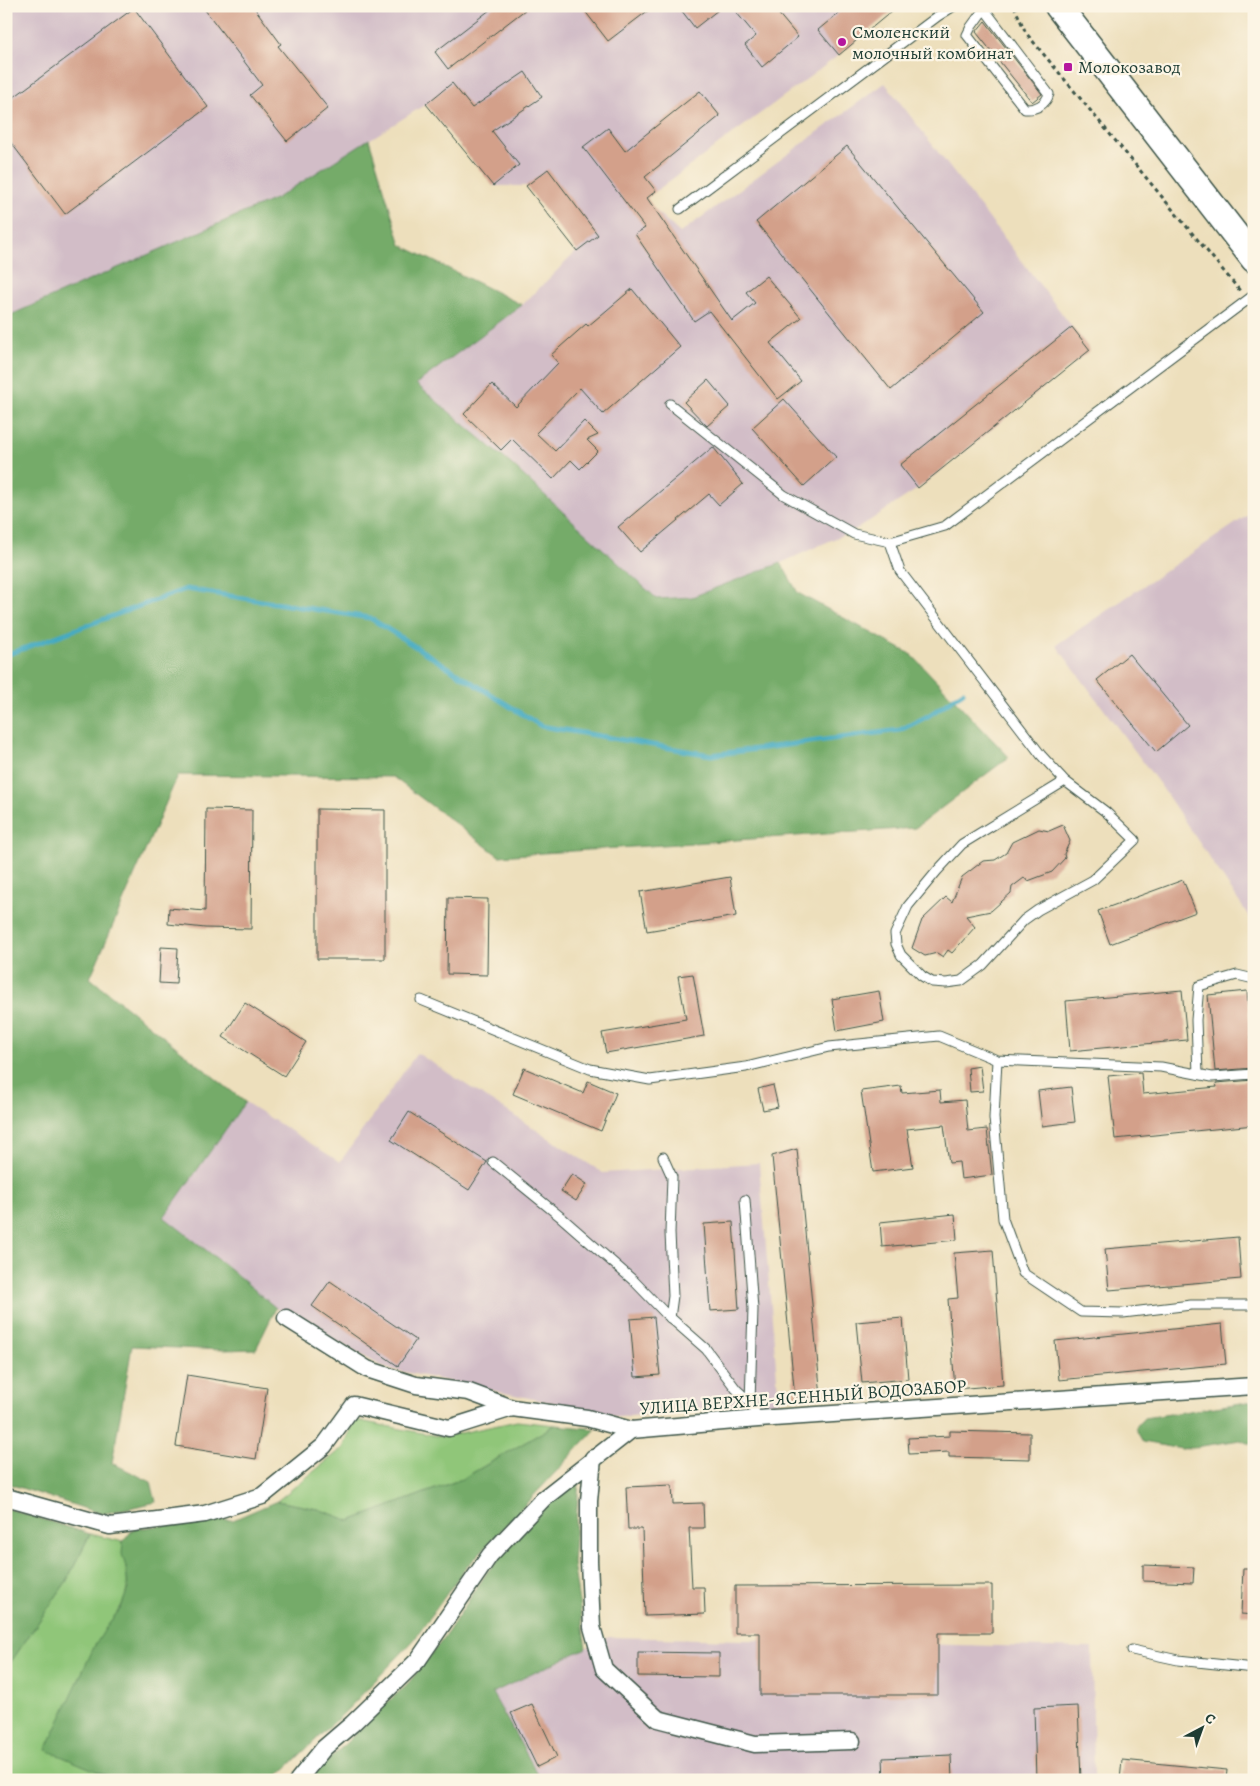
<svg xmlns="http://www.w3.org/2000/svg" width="1260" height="1786" font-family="Alegreya,serif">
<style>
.industrial{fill:#d2bdc7}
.green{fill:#90c679;stroke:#588256}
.forest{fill:#74ab69;stroke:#4a744e}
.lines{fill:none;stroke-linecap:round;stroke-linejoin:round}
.stream{stroke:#41a9c1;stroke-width:5}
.building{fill:#d3a08a}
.service-casing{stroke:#3e5548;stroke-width:11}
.minor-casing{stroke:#3e5548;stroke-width:19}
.primary-casing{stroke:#3e5548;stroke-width:29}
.path{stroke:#3e5548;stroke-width:3;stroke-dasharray:4 4;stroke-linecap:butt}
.service{stroke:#fff;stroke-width:9}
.minor{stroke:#fff;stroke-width:16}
.primary{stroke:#fff;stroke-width:26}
.poi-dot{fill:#b5179e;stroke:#fcf5e5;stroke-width:2}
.labels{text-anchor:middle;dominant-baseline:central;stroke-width:4.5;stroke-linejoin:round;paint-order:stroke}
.poi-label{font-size:18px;fill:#1f3d34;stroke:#fcf5e5;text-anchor:start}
.street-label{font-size:18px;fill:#1f3d34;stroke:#fcf5e5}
</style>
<rect width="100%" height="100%" fill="#fcf5e5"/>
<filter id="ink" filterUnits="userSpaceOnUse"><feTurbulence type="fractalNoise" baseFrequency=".02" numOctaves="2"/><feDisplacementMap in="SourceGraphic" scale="10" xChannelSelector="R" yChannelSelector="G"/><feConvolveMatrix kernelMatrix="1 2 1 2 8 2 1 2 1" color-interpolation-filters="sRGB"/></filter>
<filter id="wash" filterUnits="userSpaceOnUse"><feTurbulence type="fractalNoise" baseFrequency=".0096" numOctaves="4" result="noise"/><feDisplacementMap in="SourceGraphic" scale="20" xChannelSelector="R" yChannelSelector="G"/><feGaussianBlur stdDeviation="1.12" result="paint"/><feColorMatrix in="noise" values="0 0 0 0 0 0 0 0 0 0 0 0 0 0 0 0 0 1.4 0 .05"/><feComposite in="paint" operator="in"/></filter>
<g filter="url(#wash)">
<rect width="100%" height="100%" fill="#eddfbc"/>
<g class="industrial">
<path d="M 6,6 L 898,6 L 839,55 L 644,200 L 680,233 L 885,83 L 1090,350 L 919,488 L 860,527 L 781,563 L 692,597 L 657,599 L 511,464 L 416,384 L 522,305 L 577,251 L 527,186 L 493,186 L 426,104 L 277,198 L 6,317 Z"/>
<path d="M 1254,511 L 1254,924 L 1161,786 L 1056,645 Z"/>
<path d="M 417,1053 L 603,1173 L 759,1163 L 779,1402 L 620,1417 L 385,1368 L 276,1308 L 225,1265 L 163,1217 L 245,1102 L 340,1162 Z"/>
<path d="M 609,1637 L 1092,1648 L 1094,1780 L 541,1780 L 492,1693 Z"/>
</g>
<g class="green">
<path d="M 355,1420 L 442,1437 L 517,1421 L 555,1425 L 462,1479 L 350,1521 L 318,1509 L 277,1501 L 343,1448 Z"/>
<path d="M 90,1534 L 123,1542 C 122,1556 125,1556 126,1569 C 130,1593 124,1605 109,1623 L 47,1750 L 118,1780 L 6,1780 L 6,1669 L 66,1582 Z"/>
</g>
<g class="forest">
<path d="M 369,139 L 401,245 L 522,305 L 416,384 L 511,464 L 657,599 L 692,597 L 781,563 L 798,593 L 912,655 L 1009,757 L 915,828 L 499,856 L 393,777 L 178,775 L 90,978 L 245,1102 L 164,1217 L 225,1265 L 276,1308 L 256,1349 L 224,1350 L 132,1346 L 112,1463 L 151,1482 L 156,1502 L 102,1514 L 6,1483 L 6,317 L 277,198 Z"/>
<path d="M 1254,1401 L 1254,1445 L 1240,1440 L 1182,1449 L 1143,1442 L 1135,1428 L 1144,1418 Z"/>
<path d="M 555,1425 L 596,1429 L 463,1571 L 414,1640 L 349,1708 L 280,1774 L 278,1780 L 118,1780 L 46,1750 L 94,1647 L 109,1623 L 121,1608 L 128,1588 L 126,1567 L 122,1554 L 123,1542 L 133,1529 L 209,1520 L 233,1520 L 277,1501 L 318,1509 L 350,1521 L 462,1479 Z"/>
<path d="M 579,1480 L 573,1563 L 586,1648 L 492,1693 L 541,1780 L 308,1780 L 410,1681 L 444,1638 L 488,1571 L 546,1506 Z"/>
<path d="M 6,1508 L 90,1534 L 66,1582 L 6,1669 Z"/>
</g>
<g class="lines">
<path class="stream" d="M 6,655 L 186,589 L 370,618 L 541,726 L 711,755 L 900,730 L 928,716 L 963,692"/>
</g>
<g id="blocks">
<g class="building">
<path d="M 202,6 L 253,6 L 281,44 L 278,46 L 328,108 L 287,141 L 250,95 L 262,85 Z"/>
<path d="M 495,6 L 530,6 L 448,69 L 435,52 Z"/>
<path d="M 581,6 L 654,6 L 608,41 Z"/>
<path d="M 678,6 L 723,6 L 695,28 Z"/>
<path d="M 731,6 L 772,6 L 798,37 L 762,67 L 745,45 L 756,36 Z"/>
<path d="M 847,6 L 898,6 L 839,55 L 818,30 Z"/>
<path d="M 134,8 L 208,107 L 65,214 L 6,136 L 6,103 Z"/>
<path d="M 985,21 L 1042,94 L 1032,102 L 976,32 Z"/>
<path d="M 525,72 L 542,97 L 492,131 L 519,165 L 493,186 L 426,104 L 452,83 L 472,108 Z"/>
<path d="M 700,91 L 720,116 L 645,177 L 656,191 L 647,198 L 732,321 L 755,303 L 746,292 L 766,276 L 801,318 L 770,343 L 801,381 L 778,399 L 709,311 L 694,321 L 635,234 L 645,228 L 583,147 L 608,128 L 625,151 Z"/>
<path d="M 847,146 L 984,312 L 891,390 L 756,222 Z"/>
<path d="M 548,169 L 598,235 L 577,251 L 526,186 Z"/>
<path d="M 632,289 L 680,347 L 603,414 L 580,388 L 536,433 L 555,451 L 584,421 L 598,435 L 587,440 L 598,451 L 580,469 L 571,460 L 553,479 L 512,439 L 501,450 L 464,414 L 492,384 L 516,407 L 558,363 L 551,355 L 586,324 L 588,326 Z"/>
<path d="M 1072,327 L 1090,350 L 918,488 L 900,465 Z"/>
<path d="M 708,380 L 730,406 L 707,426 L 684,402 Z"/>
<path d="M 784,399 L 836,457 L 804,486 L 752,428 Z"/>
<path d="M 713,447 L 743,484 L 719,505 L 709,494 L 640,552 L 618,527 Z"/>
<path d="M 1129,654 L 1188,725 L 1156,752 L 1097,680 Z"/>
<path d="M 206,809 L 252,810 L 251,929 L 205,928 L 168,924 L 169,908 L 205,911 Z"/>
<path d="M 317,809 L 385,810 L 385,959 L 317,959 Z"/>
<path d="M 1063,825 L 1070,841 L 1064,854 L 1065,858 L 1052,872 L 1028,881 L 1024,878 L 1012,887 L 1011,893 L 991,911 L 966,916 L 975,927 L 952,953 L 948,950 L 943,957 L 937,953 L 925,956 L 912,948 L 922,920 L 946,897 L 952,902 L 962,877 L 983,861 L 995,860 L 1006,853 L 1012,842 L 1039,829 L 1049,831 Z"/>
<path d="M 730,877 L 736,916 L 647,931 L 640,892 Z"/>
<path d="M 1183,880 L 1196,912 L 1110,944 L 1098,911 Z"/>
<path d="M 448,898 L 488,899 L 487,975 L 447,974 Z"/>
<path d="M 161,947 L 178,948 L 176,984 L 159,983 Z"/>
<path d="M 693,974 L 704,1036 L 606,1053 L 602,1033 L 686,1019 L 678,976 Z"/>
<path d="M 1182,990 L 1187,1040 L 1070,1051 L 1066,1001 Z"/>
<path d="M 879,991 L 884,1022 L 837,1031 L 832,999 Z"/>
<path d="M 1247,991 L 1254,1068 L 1215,1071 L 1208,995 Z"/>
<path d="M 245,1003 L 306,1042 L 284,1076 L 223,1037 Z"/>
<path d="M 980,1066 L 983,1091 L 970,1092 L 968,1068 Z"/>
<path d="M 524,1068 L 583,1093 L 588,1081 L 616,1093 L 601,1131 L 513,1094 Z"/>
<path d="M 1141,1073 L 1143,1094 L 1217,1087 L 1216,1083 L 1254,1080 L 1254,1125 L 1115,1139 L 1108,1076 Z"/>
<path d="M 773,1085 L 778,1107 L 763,1110 L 758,1089 Z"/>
<path d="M 901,1086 L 902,1093 L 940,1090 L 941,1102 L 965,1100 L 968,1131 L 987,1129 L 992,1175 L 961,1179 L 959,1162 L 949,1163 L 944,1125 L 907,1129 L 913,1167 L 873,1172 L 861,1091 Z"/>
<path d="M 1071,1087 L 1075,1122 L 1042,1126 L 1038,1091 Z"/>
<path d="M 409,1112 L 487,1162 L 469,1190 L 391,1140 Z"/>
<path d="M 797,1149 L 821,1397 L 795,1398 L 772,1156 Z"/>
<path d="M 572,1174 L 587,1184 L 576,1201 L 561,1191 Z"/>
<path d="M 955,1214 L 957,1240 L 882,1247 L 880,1222 Z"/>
<path d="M 733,1222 L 739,1309 L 710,1311 L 704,1224 Z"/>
<path d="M 1238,1237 L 1241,1279 L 1109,1290 L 1105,1249 Z"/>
<path d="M 993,1250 L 1003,1385 L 955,1389 L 948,1299 L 958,1298 L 954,1253 Z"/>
<path d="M 330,1281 L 416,1340 L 398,1366 L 312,1306 Z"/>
<path d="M 654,1317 L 660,1375 L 635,1377 L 630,1319 Z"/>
<path d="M 903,1318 L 908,1379 L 862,1383 L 856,1322 Z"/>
<path d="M 1222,1324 L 1226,1364 L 1059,1380 L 1055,1341 Z"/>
<path d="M 187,1375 L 267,1388 L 256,1459 L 176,1446 Z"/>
<path d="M 950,1431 L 1030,1433 L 1030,1459 L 949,1457 L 949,1452 L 909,1454 L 908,1438 L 950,1436 Z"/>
<path d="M 672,1485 L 673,1504 L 703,1503 L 704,1528 L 689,1528 L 692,1587 L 704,1587 L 705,1614 L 645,1616 L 642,1529 L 628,1529 L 626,1487 Z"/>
<path d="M 1143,1565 L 1194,1567 L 1193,1583 L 1143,1581 Z"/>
<path d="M 1243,1568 L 1254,1568 L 1254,1615 L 1241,1614 Z"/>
<path d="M 992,1585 L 992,1633 L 938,1633 L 938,1695 L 760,1695 L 760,1633 L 735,1633 L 735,1586 Z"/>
<path d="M 638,1652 L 719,1653 L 719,1677 L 638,1676 Z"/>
<path d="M 532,1704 L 557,1757 L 537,1767 L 511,1713 Z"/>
<path d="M 1078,1706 L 1081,1780 L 1036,1780 L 1034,1708 Z"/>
<path d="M 951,1755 L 952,1780 L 884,1780 L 883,1758 Z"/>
<path d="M 1122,1760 L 1227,1770 L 1226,1780 L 1120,1780 Z"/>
</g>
</g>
</g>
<g filter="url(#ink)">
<use href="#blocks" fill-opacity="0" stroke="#3e5548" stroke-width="1"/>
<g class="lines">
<g class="service-casing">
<g id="service">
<path d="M 982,6 L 1049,94 C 1046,104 1036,110 1025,109 L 967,35 L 971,27 L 984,9"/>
<path d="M 680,209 L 938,16 L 954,6"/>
<path d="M 670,404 L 784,495 L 854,534 L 890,542 L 945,526 L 1254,295"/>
<path d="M 890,542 L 900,571 L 1041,755 L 1065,781 L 1106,812 L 1135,840 L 1093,880 L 1038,910 L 1024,920 L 983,965 L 961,981 L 946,983 L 932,982 L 922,976 L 901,955 L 896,944 L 895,934 L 908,906 L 937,871 L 962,844 L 1065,781"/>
<path d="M 421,1000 L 590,1069 L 650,1080 L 746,1067 L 829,1047 L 939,1036 L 997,1060 L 1161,1067 L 1212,1077 L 1254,1074"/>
<path d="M 997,1060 L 994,1118 L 1003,1219 L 1023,1273 L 1081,1312 L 1123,1313 L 1191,1305 L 1254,1305"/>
<path d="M 1198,1074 L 1196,1020 L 1199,986 L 1237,975 L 1254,979"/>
<path d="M 663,1157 L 672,1177 L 670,1233 L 673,1296 L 670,1318"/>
<path d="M 493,1162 L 562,1218 L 634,1281 L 665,1313 L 706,1349 L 736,1389 L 750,1402 L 758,1419"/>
<path d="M 745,1200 L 753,1309 L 750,1402"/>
<path d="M 1132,1650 L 1178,1660 L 1254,1668"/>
</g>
</g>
<g class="minor-casing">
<g id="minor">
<path d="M 286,1318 L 367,1369 L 416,1385 L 469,1392 L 512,1408 L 587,1418 L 631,1430 L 758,1419 L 1254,1386"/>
<path d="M 593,1458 L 589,1501 L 589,1561 L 592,1627 L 604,1669 L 658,1719 L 755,1744 L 852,1741"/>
<path d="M 6,1497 L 110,1526 L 205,1514 L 262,1496 L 324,1446 L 354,1405 L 449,1428 L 512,1408"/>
<path d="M 298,1780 L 324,1748 L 352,1724 L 418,1660 L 490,1555 L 543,1499 L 631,1430"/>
</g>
</g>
<g class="primary-casing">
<path id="primary" d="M 1058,6 L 1254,259"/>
</g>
<path class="path" d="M 1014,6 L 1026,33 L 1241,292"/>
<use href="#service" class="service"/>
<use href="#minor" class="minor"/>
<use href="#primary" class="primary"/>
</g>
</g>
<g class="poi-dot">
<circle cx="842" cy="42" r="5"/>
<rect x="1063" y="62" width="10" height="10" rx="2.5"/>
</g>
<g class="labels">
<g class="poi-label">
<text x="852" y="32">Смоленский<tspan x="852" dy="21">молочный комбинат</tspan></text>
<text x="1078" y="67">Молокозавод</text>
</g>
<g class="street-label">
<text transform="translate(803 1397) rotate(-4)">УЛИЦА ВЕРХНЕ-ЯСЕННЫЙ ВОДОЗАБОР</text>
</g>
</g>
<rect width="1260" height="1786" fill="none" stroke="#fcf5e5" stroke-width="25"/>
<g transform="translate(1202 1728) rotate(41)" stroke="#fcf5e5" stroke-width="4" paint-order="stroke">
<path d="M0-4L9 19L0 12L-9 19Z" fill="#1f3d34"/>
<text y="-8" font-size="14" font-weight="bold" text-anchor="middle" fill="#1f3d34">С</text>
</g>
</svg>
